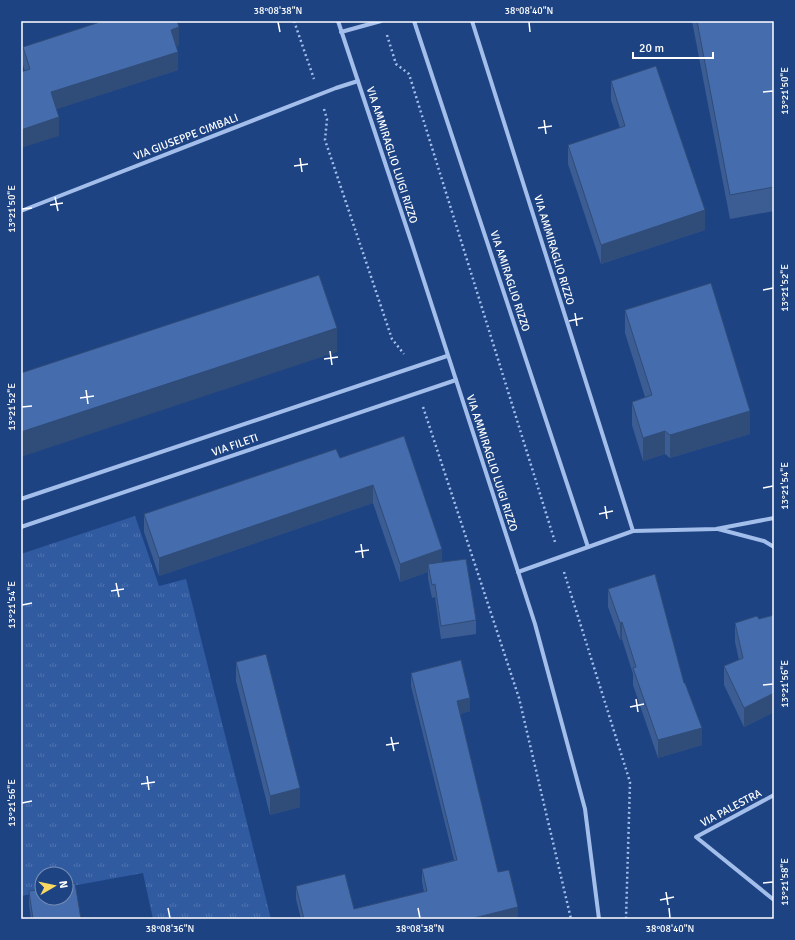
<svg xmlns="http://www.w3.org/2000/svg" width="795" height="940" font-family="Signika,sans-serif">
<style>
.grass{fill:url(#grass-tufts)}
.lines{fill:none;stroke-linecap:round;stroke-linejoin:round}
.path{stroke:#a3beea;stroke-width:2.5;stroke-dasharray:2 3;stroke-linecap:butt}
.minor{stroke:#a3beea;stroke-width:4}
.wall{fill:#3b5d94}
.shaded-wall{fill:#304c78}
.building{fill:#456cac;stroke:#304c78}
.ticks{fill:none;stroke:#fff;stroke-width:1.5}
.labels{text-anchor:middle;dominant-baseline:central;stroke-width:4;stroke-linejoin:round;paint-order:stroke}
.street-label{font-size:11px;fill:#fff;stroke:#1d4383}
.neatline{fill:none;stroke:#fff;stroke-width:1.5}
.ticks-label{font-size:10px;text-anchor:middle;fill:#fff}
</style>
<defs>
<pattern id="grass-tufts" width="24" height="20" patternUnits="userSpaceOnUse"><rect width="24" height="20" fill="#305ba1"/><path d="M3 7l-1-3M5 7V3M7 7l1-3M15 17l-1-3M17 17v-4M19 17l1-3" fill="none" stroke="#4f74af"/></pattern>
</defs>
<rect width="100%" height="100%" fill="#1d4383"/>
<path class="grass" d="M 135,516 L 159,586 L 186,579 L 271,919 L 153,919 L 143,873 L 66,887 L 66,874 L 42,874 L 42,892 L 21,896 L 21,554 Z"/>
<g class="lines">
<g class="path">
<path d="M 294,21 L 314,79"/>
<path d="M 387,35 L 396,64 L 409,74 L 555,542"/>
<path d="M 324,109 L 327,119 L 325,140 L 392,339 L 404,354"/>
<path d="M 423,407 L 519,698 L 571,919"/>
<path d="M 564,572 L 630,782 L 626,919"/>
</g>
<g class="minor">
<path d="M 338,21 L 412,244 L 535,624 L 585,809 L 599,919"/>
<path d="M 414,21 L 588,547"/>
<path d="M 472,21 L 633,531"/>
<path d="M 341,32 L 381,21"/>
<path d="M 21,211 L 336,88 L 358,81"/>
<path d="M 21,499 L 447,356"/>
<path d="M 21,527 L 456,380"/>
<path d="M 718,529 L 764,541 L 774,547"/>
<path d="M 518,572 L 633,531 L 716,529 L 774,518"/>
<path d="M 774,795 L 696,837 L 774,900"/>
</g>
</g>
<g class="wall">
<path d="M 692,21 L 774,21 L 774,211 L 730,219 Z"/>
<path d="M 179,45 L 176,46 L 178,70 L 56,109 L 59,136 L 25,71 L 23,65 L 23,47 Z"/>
<path d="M 611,81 L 705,230 L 601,264 L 568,164 L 568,145 L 620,128 L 611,100 Z"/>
<path d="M 625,310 L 750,434 L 670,458 L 665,454 L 643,461 L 632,425 L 632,402 L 645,397 L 625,333 Z"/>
<path d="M 404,436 L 442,562 L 476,620 L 476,634 L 441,639 L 435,597 L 432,598 L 428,578 L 428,572 L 400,582 L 373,503 L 159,576 L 144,532 L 144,514 L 340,458 Z"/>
<path d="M 608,589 L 684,683 L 702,745 L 658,758 L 633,685 L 633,674 L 622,639 L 620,640 L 608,607 Z"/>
<path d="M 774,615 L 774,712 L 744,727 L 724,685 L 724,666 L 739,660 L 735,642 L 735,623 L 759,619 Z"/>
<path d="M 236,662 L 300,807 L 270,815 L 236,681 Z"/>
<path d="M 411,673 L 470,711 L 460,714 L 498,872 L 518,919 L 301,919 L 296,899 L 296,886 L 354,909 L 424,892 L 422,882 L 422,869 L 454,860 L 411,686 Z"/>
<path d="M 29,891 L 81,919 L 31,919 L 29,904 Z"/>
</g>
<g class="shaded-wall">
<path d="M 179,27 L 179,45 L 171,48 L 171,30 Z"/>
<path d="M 178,52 L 178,70 L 51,111 L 51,92 Z"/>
<path d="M 59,117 L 59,136 L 21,148 L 21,130 Z"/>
<path d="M 705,210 L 705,230 L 601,264 L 601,245 Z"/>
<path d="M 337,328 L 337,352 L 21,457 L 21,432 Z"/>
<path d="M 750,411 L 750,434 L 670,458 L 670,435 Z"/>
<path d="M 665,431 L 665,454 L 643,461 L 643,438 Z"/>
<path d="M 373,485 L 373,503 L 159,576 L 159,558 Z"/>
<path d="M 442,549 L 442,567 L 428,564 L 428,572 L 400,582 L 400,564 Z"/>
<path d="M 622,622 L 622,639 L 620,640 L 620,623 Z"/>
<path d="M 774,693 L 774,712 L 744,727 L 744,708 Z"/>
<path d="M 470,698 L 470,711 L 457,715 L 457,701 Z"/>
<path d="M 702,728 L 702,745 L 658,758 L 658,740 Z"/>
<path d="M 300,788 L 300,807 L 270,815 L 270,796 Z"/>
<path d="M 518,907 L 518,919 L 470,919 Z"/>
</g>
<g class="building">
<path d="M 103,21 L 177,21 L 179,27 L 171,30 L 178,52 L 51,92 L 59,117 L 21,130 L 21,72 L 30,69 L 23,47 Z"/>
<path d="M 697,21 L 774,21 L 774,187 L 730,195 Z"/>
<path d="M 656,66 L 705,210 L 601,245 L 568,145 L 625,126 L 611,81 Z"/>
<path d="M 319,275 L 337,328 L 21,432 L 21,373 Z"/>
<path d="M 711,283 L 750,411 L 670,435 L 665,431 L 643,438 L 632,402 L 652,395 L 625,310 Z"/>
<path d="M 404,436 L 442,549 L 400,564 L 373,485 L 159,558 L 144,514 L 336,449 L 340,458 Z"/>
<path d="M 466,559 L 476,620 L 441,626 L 435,584 L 432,585 L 428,564 Z"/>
<path d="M 655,574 L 684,683 L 685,683 L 702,728 L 658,740 L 633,668 L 636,667 L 622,622 L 620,623 L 608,589 Z"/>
<path d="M 774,615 L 774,693 L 744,708 L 724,666 L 743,658 L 735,623 L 757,616 L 759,619 Z"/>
<path d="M 266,654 L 300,788 L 270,796 L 236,662 Z"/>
<path d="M 461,660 L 470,698 L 457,701 L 498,872 L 509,870 L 518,907 L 470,919 L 304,919 L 296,886 L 345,874 L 354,909 L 427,891 L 422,869 L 457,860 L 411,673 Z"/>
<path d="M 75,883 L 81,919 L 33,919 L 29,891 L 42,889 L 42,898 L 66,898 L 66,885 Z"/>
</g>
<path class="ticks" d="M 278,22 L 280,32M 529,22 L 530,32M 763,92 L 773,91M 544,120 L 546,134M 538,128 L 552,126M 300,158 L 302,172M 294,166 L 308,164M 55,197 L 58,211M 50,205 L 63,203M 22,209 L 32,208M 763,290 L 773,288M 575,313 L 577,326M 569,321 L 583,318M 330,351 L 332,365M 324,359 L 338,357M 86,390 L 88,404M 80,398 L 94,396M 22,407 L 32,406M 763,488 L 773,486M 605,506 L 607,519M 599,514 L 613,511M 361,544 L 363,558M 355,552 L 369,550M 116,583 L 119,597M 111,591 L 124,589M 22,605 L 32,603M 763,685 L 773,684M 636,699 L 638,712M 630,707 L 644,704M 391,737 L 394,751M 386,745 L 399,743M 147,776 L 149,790M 141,784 L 155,782M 22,803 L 32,801M 763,883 L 773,882M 666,892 L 668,905M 660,900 L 674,897M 168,908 L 170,918M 418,908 L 420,918M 669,908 L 670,918"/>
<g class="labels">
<g class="street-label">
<text transform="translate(186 137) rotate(-21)">VIA GIUSEPPE CIMBALI</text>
<text transform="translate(392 155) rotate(72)">VIA AMMIRAGLIO LUIGI RIZZO</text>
<text transform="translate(554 250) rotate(73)">VIA AMMIRAGLIO RIZZO</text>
<text transform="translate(510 281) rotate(72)">VIA AMIRAGLIO RIZZO</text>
<text transform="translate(235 445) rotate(-19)">VIA FILETI</text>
<text transform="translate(492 463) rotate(72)">VIA AMMIRAGLIO LUIGI RIZZO</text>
<text transform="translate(731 808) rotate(-28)">VIA PALESTRA</text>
</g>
</g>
<rect width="795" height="940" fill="none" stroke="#1d4383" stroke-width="44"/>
<g transform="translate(54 886) rotate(81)"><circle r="19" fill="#1d4383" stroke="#778eb5"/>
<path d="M0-3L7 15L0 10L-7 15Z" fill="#fad862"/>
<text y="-6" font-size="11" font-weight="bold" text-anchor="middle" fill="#ffffff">N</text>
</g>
<path d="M633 52v6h80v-6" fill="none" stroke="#ffffff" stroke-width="2"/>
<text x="639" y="52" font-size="12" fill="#ffffff" stroke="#1d4383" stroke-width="3" paint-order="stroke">20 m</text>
<rect x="22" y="22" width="751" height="896" class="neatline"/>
<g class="ticks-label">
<text x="278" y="14">38°08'38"N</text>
<text x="529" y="14">38°08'40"N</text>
<text transform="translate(784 91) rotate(-90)" y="4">13°21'50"E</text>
<text transform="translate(11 209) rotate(-90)" y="4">13°21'50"E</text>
<text transform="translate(784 288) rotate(-90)" y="4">13°21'52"E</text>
<text transform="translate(11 407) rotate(-90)" y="4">13°21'52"E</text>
<text transform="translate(784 486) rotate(-90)" y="4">13°21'54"E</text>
<text transform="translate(11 605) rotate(-90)" y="4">13°21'54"E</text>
<text transform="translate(784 684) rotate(-90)" y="4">13°21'56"E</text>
<text transform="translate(11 803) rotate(-90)" y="4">13°21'56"E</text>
<text transform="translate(784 882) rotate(-90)" y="4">13°21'58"E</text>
<text x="170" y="932">38°08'36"N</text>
<text x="420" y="932">38°08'38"N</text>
<text x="670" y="932">38°08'40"N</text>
</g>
</svg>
